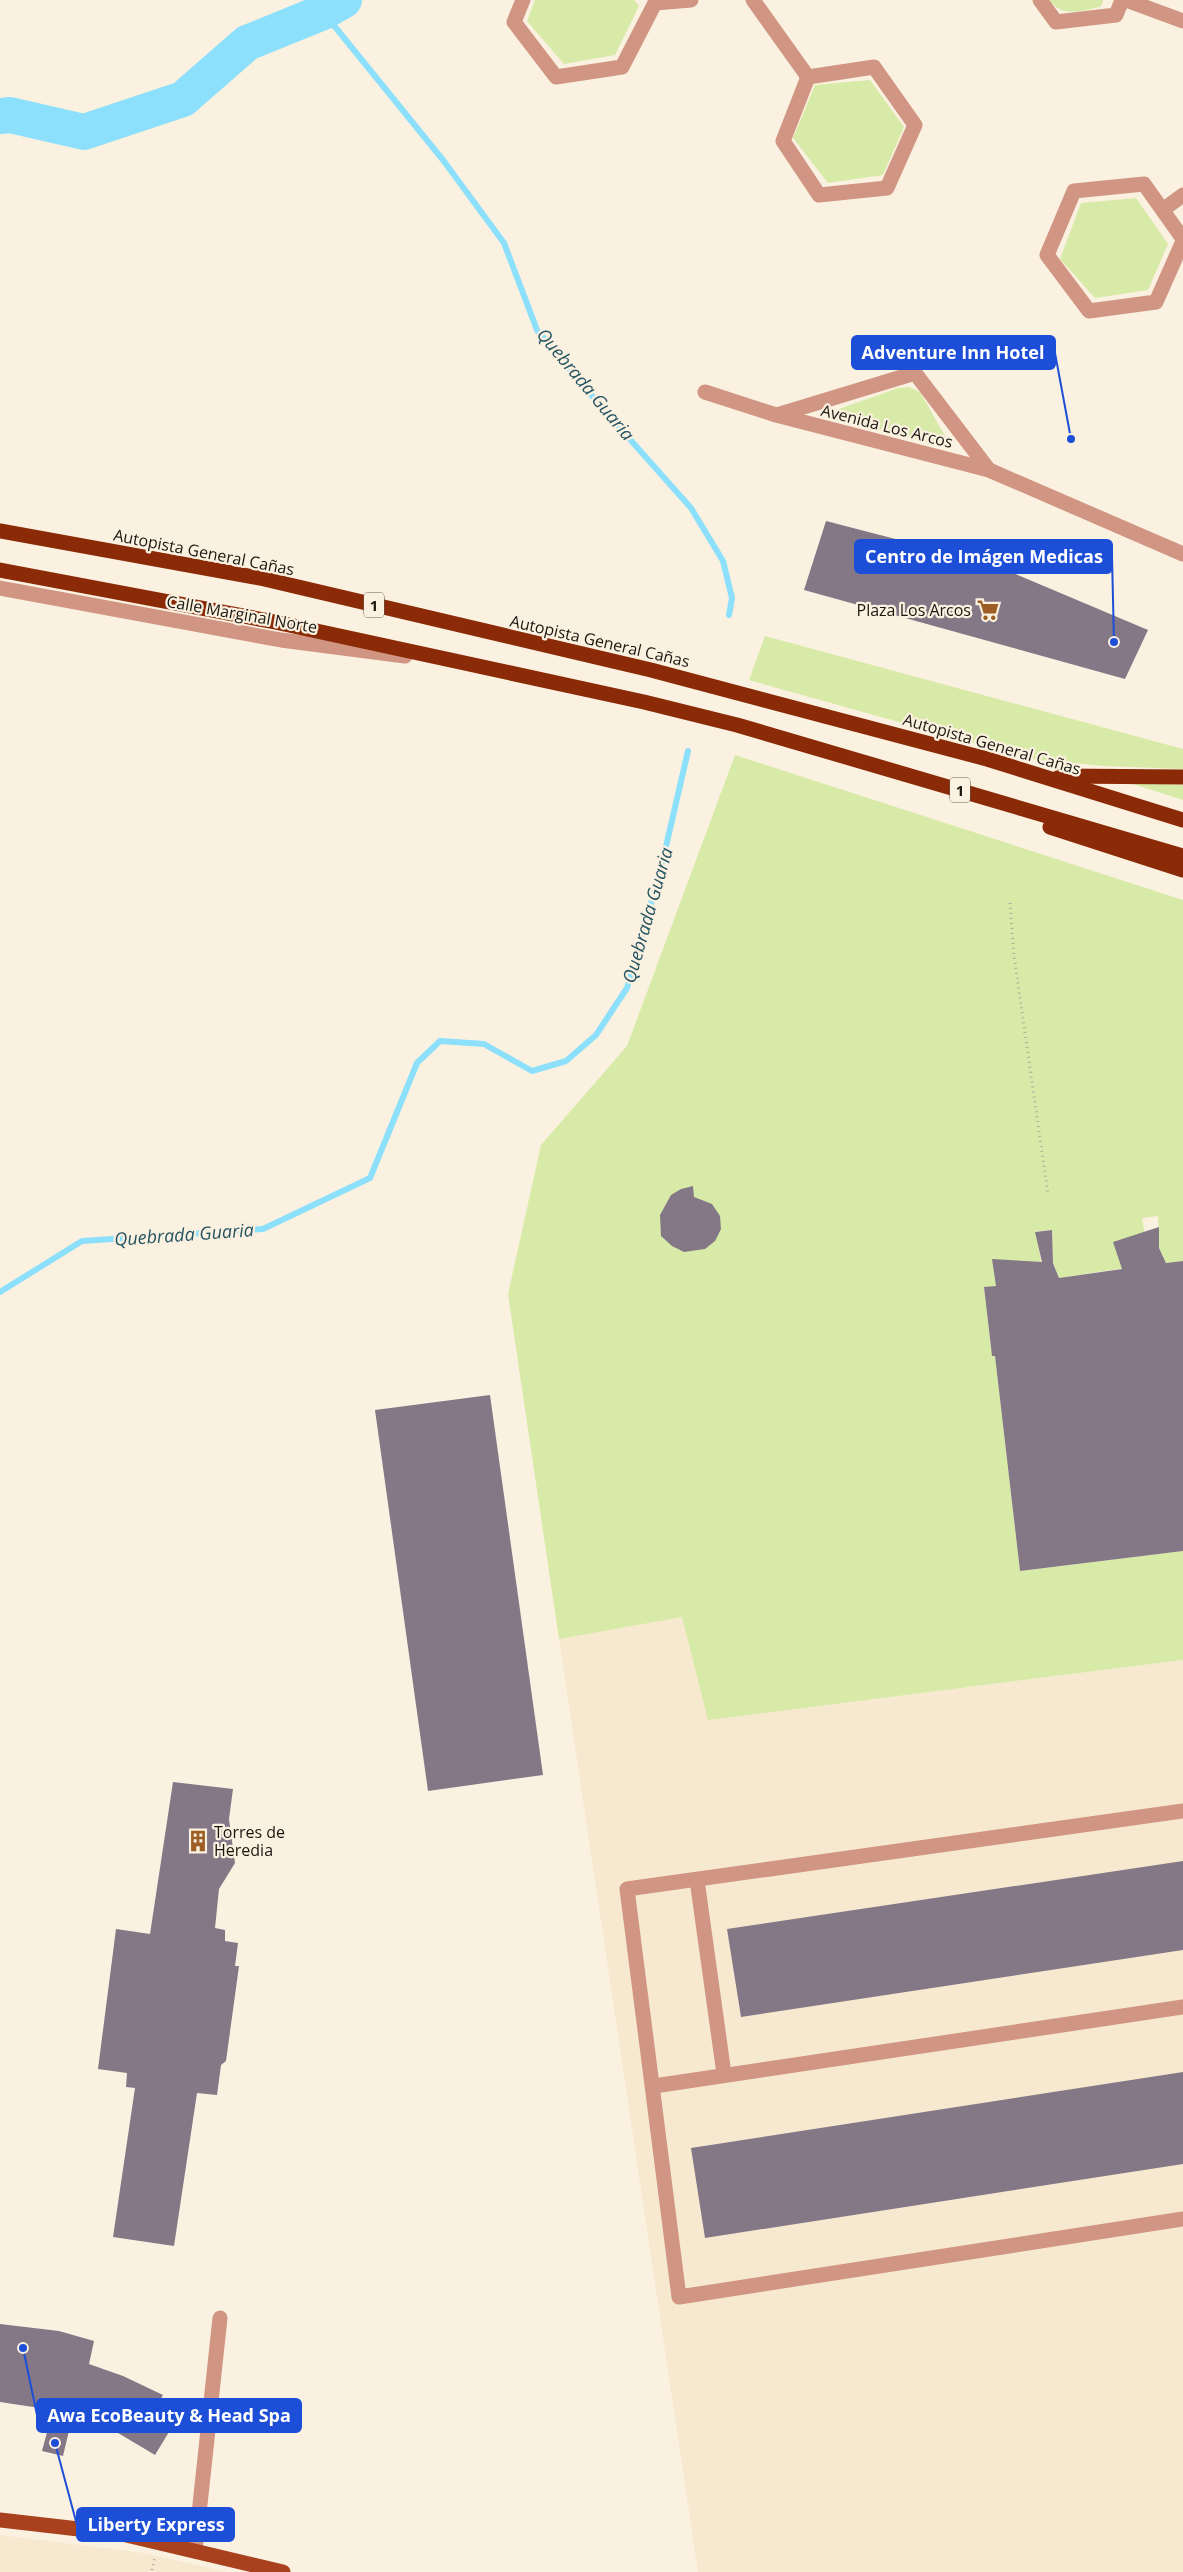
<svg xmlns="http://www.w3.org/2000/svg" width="1183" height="2572" font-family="'Open Sans',sans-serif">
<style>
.built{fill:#f7e9d0}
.green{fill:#d7eaa7}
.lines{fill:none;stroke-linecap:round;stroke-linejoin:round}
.stream{stroke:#8de0fc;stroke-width:6}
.river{stroke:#8de0fc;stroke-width:36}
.building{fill:#847887}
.path{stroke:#b3ab9e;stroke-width:3;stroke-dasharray:1 4;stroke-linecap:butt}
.minor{stroke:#d19583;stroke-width:15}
.major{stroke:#a9401e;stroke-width:15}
.highway{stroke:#8b2a07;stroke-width:15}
.labels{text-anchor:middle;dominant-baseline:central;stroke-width:4.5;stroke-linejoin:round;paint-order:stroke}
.shield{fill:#fbf1e0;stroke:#5e584f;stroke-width:1}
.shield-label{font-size:15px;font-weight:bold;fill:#1a1711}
.street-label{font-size:16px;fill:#1a1711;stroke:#fbf1e0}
.poi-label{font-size:16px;fill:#1a1711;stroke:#fbf1e0;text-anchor:end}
.water-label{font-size:18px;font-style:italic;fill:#245362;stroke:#fbf1e0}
.leader{fill:none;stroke:#1d4ed8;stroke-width:2}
.callout-dot{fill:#1d4ed8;stroke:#fbf1e0;stroke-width:2}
.callout{fill:#1d4ed8;stroke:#1d4ed8;stroke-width:2}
.callout-label{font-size:18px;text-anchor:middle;font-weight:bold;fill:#fff}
</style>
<rect width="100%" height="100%" fill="#fbf1e0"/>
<g class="built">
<path d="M 682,1616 L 709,1720 L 1183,1660 L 1183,2572 L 698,2572 L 559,1639 Z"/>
<path d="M 0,2535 L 144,2553 L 227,2572 L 0,2572 Z"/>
</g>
<g class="green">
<path d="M 535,0 L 634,0 L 639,6 L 615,55 L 564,64 L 527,21 Z"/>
<path d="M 1049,0 L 1103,0 L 1103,2 L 1100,7 C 1081,11 1063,18 1049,0 Z"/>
<path d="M 870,80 L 904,127 L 883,175 L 828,183 L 793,138 L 815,85 Z"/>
<path d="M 1136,198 L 1168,244 L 1148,290 L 1095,298 L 1060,259 L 1081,203 Z"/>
<path d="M 909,387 L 920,392 L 952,448 L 822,415 L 898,388 Z"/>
<path d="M 765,636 L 1183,749 L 1183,769 L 1104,766 L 1031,759 L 749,680 Z"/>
<path d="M 735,755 L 1183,900 L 1183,1261 L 1166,1263 L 1159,1248 L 1158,1216 L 1142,1218 L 1150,1264 L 1059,1278 L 1053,1261 L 1052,1230 L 1036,1231 L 1044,1280 L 984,1288 L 992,1356 L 995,1356 L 1020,1571 L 1183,1551 L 1183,1660 L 708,1720 L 682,1617 L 559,1639 L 508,1294 L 541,1145 L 627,1046 Z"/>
<path d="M 1130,783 L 1183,785 L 1183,800 Z"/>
</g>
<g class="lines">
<g class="stream">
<path d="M 323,12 L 443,160 L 504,243 L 537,330 L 603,409 L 691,508 L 723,561 L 732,598 L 729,615"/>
<path d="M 0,1292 L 82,1241 L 263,1229 L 370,1178 L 417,1063 L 440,1041 L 484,1044 L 532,1071 L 566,1061 L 596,1035 L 627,988 L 661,868 L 688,751"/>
</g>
<path class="river" d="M 0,116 L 10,115 L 84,132 L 183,99 L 247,43 L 323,12 L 344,0"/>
</g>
<g class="building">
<path d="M 826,521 L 992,564 L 1148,630 L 1125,679 L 804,590 Z"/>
<path d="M 693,1186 L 694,1197 L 712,1204 L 720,1216 L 721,1229 L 715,1241 L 705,1249 L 684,1252 L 672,1246 L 661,1236 L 660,1215 L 671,1195 L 681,1189 Z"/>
<path d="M 1159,1227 L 1159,1248 L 1166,1263 L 1183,1261 L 1183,1551 L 1020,1571 L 995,1356 L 992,1356 L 984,1287 L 996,1286 L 992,1259 L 1042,1262 L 1035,1232 L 1052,1230 L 1053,1263 L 1059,1278 L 1122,1269 L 1113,1242 Z"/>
<path d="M 490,1395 L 543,1775 L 428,1791 L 375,1410 Z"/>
<path d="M 173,1782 L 233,1789 L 229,1819 L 235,1863 L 219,1889 L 215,1928 L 225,1930 L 225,1941 L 238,1943 L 235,1966 L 239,1966 L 226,2061 L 221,2065 L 217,2095 L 197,2093 L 174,2246 L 113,2237 L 135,2088 L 126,2087 L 127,2073 L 98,2069 L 116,1929 L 150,1934 Z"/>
<path d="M 1183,1861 L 1183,1950 L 741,2017 L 727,1929 Z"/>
<path d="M 1183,2072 L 1183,2164 L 705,2238 L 691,2148 Z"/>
<path d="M 0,2324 L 59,2331 L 94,2341 L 89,2364 L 123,2376 L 163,2395 L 152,2415 L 172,2427 L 155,2455 L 108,2427 L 73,2414 L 63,2456 L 42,2451 L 53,2410 L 0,2402 Z"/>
</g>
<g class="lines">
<g class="path">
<path d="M 1010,903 L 1014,956 L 1048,1194"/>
<path d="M 152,2570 L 155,2557"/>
</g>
<g class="minor">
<path d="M 523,0 L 514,22 L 556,77 L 622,67 L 655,3"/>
<path d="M 753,0 L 808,77"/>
<path d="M 1040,0 L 1056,22 L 1116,15 L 1122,0"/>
<path d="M 1126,0 L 1183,21"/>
<path d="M 655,3 L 691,0"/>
<path d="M 874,67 L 915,125 L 887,188 L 819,195 L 783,141 L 808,77 Z"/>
<path d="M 1164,209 L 1183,195"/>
<path d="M 1183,239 L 1144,184 L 1074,191 L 1047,255 L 1089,311 L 1156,302 L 1183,241"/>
<path d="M 705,392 L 776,415 L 989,470 L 1183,554"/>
<path d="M 777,415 L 915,373 L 989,470"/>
<path d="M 0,588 L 281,640 L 405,656"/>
<path d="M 1183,1811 L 627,1889 L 679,2297 L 1183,2219"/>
<path d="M 697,1880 L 724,2074"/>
<path d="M 654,2086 L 1183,2007"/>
<path d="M 195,2551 L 220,2318"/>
</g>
<path class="major" d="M 0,2520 L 122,2534 L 283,2572"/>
<g class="highway">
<path d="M 0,531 L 260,578 L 651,670 L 987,759 L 1183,820"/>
<path d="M 0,570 L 275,622 L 644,702 L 737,725 L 1183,856"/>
<path d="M 1060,776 L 1183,777"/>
<path d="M 1050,827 L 1183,870"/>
</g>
</g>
<defs>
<g id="supermarket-bare" transform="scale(1.725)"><path d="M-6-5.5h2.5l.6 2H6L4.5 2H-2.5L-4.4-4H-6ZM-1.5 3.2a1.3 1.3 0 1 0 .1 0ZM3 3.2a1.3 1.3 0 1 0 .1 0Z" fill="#9c5e24" stroke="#fbf1e0" stroke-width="2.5" paint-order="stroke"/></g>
<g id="building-bare" transform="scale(1.725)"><path d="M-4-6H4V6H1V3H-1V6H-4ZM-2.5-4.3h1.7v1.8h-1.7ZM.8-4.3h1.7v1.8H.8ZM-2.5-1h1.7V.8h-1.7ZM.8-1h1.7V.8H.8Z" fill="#9c5e24" stroke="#fbf1e0" stroke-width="2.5" paint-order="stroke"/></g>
</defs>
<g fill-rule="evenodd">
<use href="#supermarket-bare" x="988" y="610"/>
<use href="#building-bare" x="198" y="1841"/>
</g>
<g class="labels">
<g class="shield">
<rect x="364" y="592.5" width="20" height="25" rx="4"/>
<rect x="950" y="777.5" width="20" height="25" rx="4"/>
</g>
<g class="shield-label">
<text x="374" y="605">1</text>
<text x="960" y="790">1</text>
</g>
<g class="street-label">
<text transform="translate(887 426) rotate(14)">Avenida Los Arcos</text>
<text transform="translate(204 552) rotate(11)">Autopista General Cañas</text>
<text transform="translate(242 614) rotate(10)">Calle Marginal Norte</text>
<text transform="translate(600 641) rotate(13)">Autopista General Cañas</text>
<text transform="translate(992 744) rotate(16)">Autopista General Cañas</text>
</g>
<g class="poi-label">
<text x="971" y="610">Plaza Los Arcos</text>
<text x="214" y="1832" text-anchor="start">Torres de<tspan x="214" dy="18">Heredia</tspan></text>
</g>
<g class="water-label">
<text transform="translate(586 384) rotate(50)">Quebrada Guaria</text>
<text transform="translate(647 915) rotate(-74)">Quebrada Guaria</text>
<text transform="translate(184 1234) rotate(-4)">Quebrada Guaria</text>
</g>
</g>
<path class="leader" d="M1071 439L1055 353M1114 642L1112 556M23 2348L37 2415M55 2443L77 2525"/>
<g class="callout-dot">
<circle cx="1071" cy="439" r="5"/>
<circle cx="1114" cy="642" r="5"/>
<circle cx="23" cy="2348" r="5"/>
<circle cx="55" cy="2443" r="5"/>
</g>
<g class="callout">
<rect x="852" y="336" width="203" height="33" rx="5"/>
<rect x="855" y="540" width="257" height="33" rx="5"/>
<rect x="37" y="2399" width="264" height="33" rx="5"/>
<rect x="77" y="2508" width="157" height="33" rx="5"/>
</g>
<g class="callout-label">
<text x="953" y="359">Adventure Inn Hotel</text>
<text x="984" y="563">Centro de Imágen Medicas</text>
<text x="169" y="2422">Awa EcoBeauty &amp; Head Spa</text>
<text x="156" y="2531">Liberty Express</text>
</g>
</svg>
